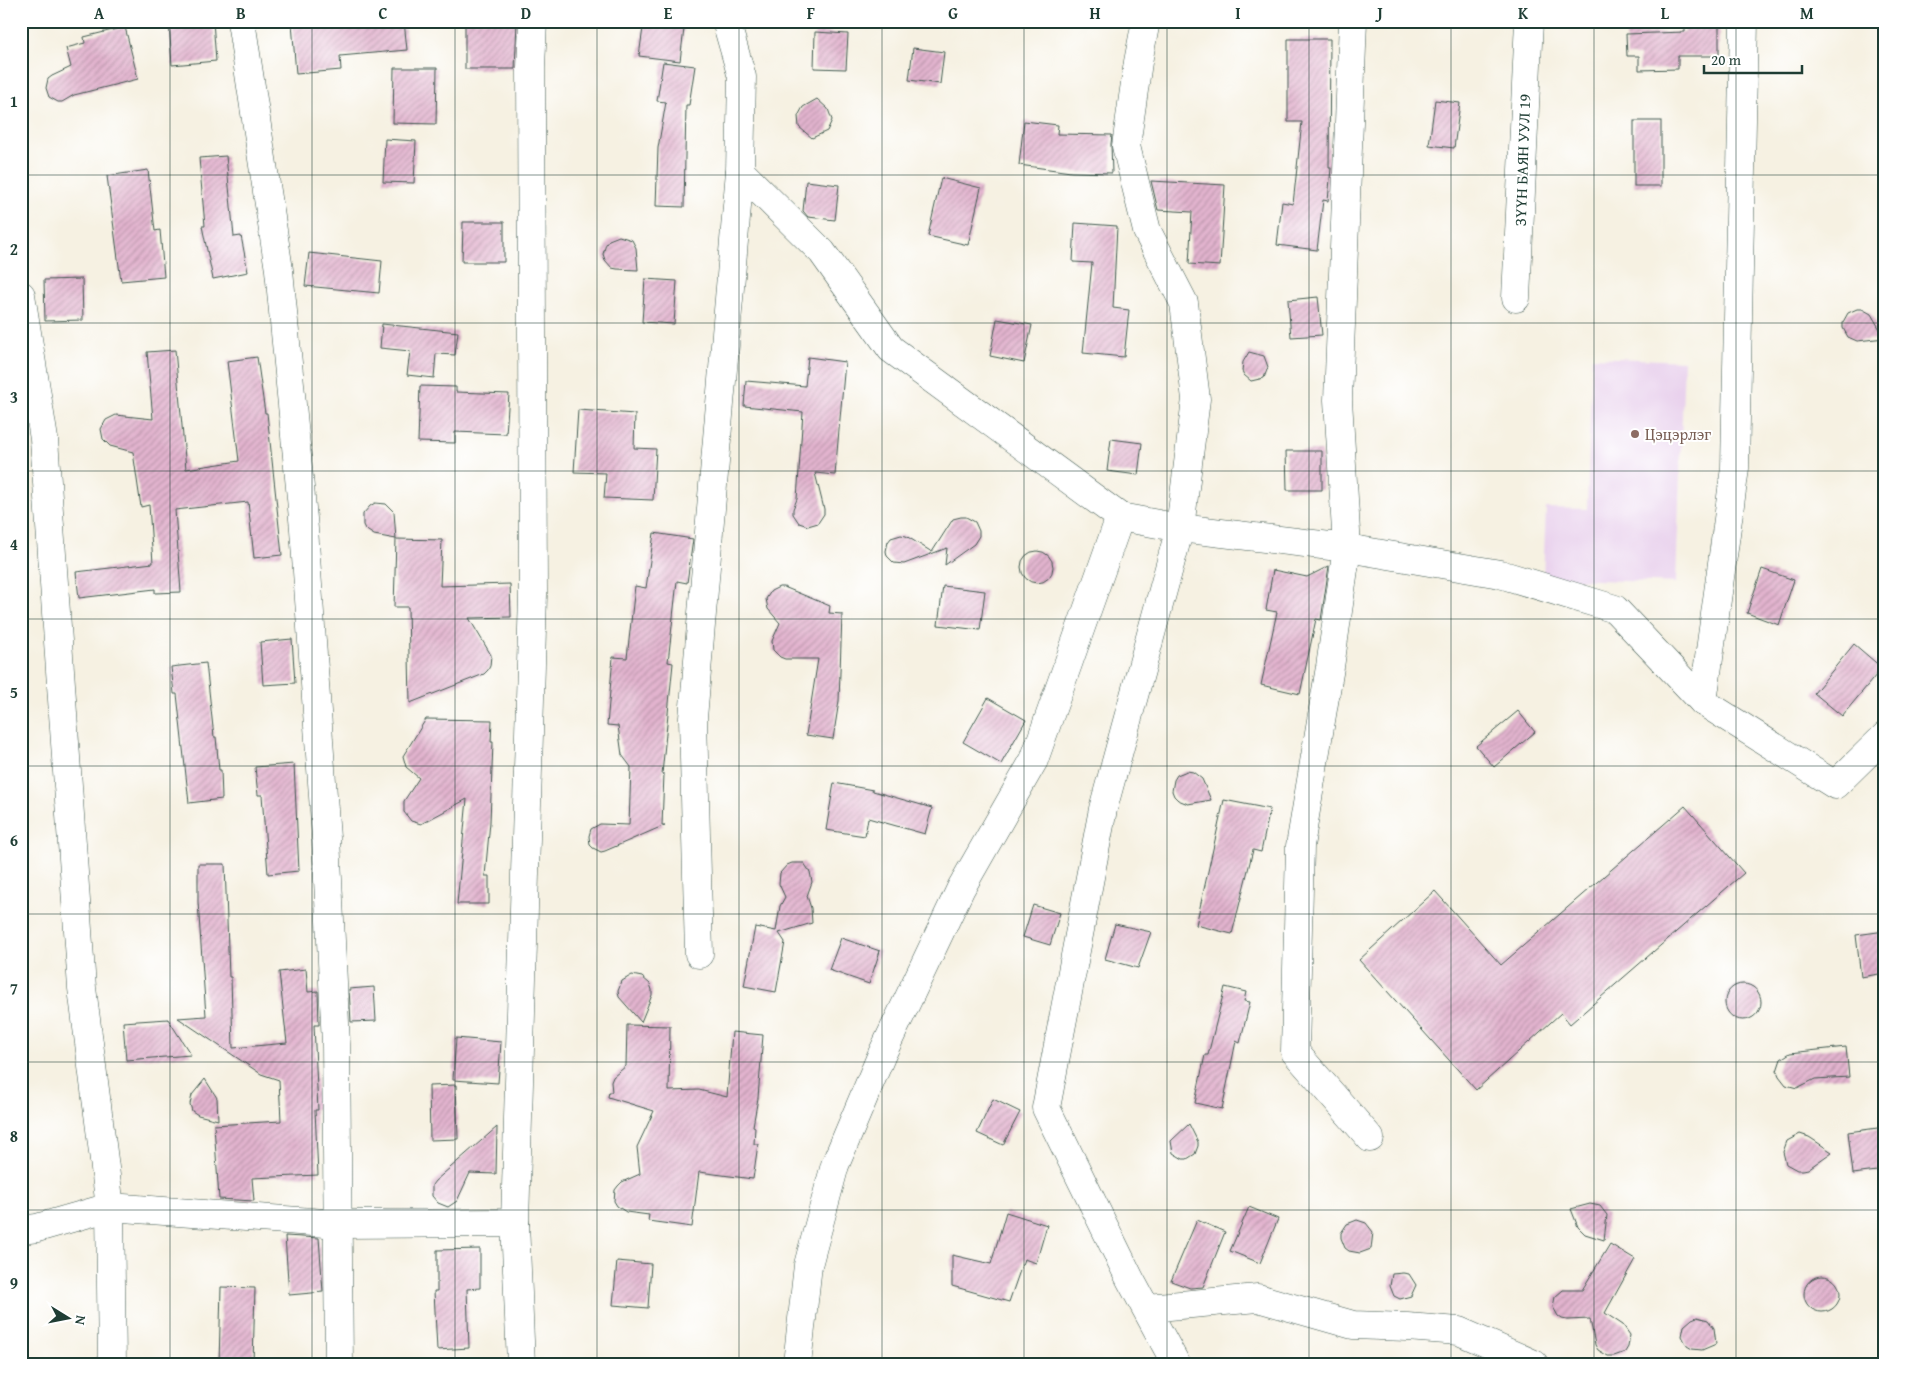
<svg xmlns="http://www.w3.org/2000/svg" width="1906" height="1385" font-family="'Gentium Book Plus',serif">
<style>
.built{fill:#e9d2ed}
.building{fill:url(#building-hatch)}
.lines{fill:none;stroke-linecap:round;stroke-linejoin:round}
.minor-casing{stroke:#3f584e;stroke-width:29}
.minor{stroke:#fff;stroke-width:28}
.grid{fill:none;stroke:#1f3d34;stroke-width:1;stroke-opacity:0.55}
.education-dot{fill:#8d6e63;stroke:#fff;stroke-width:2}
.labels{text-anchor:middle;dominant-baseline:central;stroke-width:4;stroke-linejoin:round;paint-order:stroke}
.street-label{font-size:16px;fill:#1f3d34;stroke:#fff}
.education-label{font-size:16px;fill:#785e54;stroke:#fff;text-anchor:start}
.neatline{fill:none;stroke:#1f3d34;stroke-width:2}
.grid-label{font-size:16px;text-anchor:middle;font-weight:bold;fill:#1f3d34}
</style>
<defs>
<pattern id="building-hatch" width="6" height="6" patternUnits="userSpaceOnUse" patternTransform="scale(1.25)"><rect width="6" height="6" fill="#e3b4cf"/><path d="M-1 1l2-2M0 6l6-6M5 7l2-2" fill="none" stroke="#b794a9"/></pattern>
</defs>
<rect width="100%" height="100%" fill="#fff"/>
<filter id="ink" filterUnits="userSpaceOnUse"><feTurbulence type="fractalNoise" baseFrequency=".02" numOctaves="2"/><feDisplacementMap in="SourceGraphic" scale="10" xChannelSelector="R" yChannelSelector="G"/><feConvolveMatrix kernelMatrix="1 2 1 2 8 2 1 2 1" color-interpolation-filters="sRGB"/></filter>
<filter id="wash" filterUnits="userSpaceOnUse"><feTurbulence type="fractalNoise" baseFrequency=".0096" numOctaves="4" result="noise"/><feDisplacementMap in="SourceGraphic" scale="20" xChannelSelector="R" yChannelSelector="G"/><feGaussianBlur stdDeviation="1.12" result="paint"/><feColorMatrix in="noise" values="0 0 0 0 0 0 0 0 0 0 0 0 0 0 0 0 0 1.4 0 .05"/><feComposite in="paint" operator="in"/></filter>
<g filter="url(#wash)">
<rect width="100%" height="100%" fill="#f6f1e2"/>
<path class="built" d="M 1592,357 L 1684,361 L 1676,583 L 1543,578 L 1546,508 L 1587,509 Z"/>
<g id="blocks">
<g class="building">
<path d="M 169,21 L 213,21 L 216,61 L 172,65 Z"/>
<path d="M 312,21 L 404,21 L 407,50 L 340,56 L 341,70 L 296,74 L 292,23 Z"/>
<path d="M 465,21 L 517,21 L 515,69 L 465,69 Z"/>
<path d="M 644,21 L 685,21 L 680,61 L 639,56 Z"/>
<path d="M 1685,26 L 1719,26 L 1719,56 L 1678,56 L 1678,69 L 1639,70 L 1639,56 L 1627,56 L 1626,34 L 1685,32 Z"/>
<path d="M 125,27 L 138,79 L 74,95 L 62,102 L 58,102 L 49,97 L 46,88 L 48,79 L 52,76 L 71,67 L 66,48 L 85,43 L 84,37 Z"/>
<path d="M 815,32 L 848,34 L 846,69 L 814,68 Z"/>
<path d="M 1288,39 L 1330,39 L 1329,168 L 1331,168 L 1328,201 L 1323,200 L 1317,250 L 1277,245 L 1282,202 L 1293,204 L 1302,122 L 1288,122 Z"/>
<path d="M 913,48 L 944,52 L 940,84 L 909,80 Z"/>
<path d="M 663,62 L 695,66 L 689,105 L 686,105 L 684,207 L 656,206 L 658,148 L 666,102 L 657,101 Z"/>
<path d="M 394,68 L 437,68 L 436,124 L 393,123 Z"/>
<path d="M 817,99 L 828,109 L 832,120 L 827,131 L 812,138 L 799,127 L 798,116 L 803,107 Z"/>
<path d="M 1435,100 L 1460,103 L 1454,148 L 1429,145 Z"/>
<path d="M 1024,121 L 1058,125 L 1057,134 L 1112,135 L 1111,144 L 1112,173 L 1071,172 L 1019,165 Z"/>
<rect x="1634" y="121" width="27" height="65"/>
<path d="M 385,139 L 416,141 L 414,183 L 383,182 Z"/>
<path d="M 226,156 L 234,237 L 241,236 L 248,272 L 213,279 L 202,226 L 205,226 L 199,158 Z"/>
<path d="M 148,170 L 155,231 L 160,230 L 164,277 L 121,281 L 107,176 Z"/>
<path d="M 941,178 L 981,188 L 968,245 L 928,236 Z"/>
<path d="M 806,181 L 839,185 L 835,220 L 808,217 L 803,211 Z"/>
<path d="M 1151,181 L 1225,185 L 1220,266 L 1189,264 L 1192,212 L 1158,210 Z"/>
<path d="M 463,222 L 504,222 L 504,262 L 462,262 Z"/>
<path d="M 1075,223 L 1117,226 L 1113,308 L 1129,310 L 1124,357 L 1083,353 L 1092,263 L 1073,262 Z"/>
<path d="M 619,236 L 632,240 L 636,248 L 638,270 L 617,269 L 612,268 L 605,260 L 603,254 L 606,244 L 609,240 Z"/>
<path d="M 309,253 L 382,261 L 379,293 L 305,286 Z"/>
<path d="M 82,279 L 83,320 L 45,321 L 44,280 Z"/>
<path d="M 645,279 L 677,281 L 674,324 L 642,322 Z"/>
<path d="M 1318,297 L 1322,335 L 1291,337 L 1288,300 Z"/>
<path d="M 1857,309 L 1862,309 L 1871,314 L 1885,338 L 1857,341 L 1848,337 L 1843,328 L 1843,322 L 1848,313 Z"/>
<path d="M 997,319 L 1032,325 L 1024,363 L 990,356 Z"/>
<path d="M 382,324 L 458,332 L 455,355 L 436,354 L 434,378 L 407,375 L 410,351 L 380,348 Z"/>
<path d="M 175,350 L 186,469 L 239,461 L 227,361 L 257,357 L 265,413 L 267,413 L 282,555 L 254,558 L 248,502 L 175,510 L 181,592 L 155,593 L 155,589 L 79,598 L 76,572 L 153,563 L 149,505 L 141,507 L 133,452 L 110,446 L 103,439 L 101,429 L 106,420 L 116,415 L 153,419 L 147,352 Z"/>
<path d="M 1249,352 L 1264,356 L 1268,367 L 1264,378 L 1251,381 L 1244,375 L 1242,371 L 1243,362 Z"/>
<path d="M 808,357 L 845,362 L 835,475 L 815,473 L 824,509 L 824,514 L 818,523 L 808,526 L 799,523 L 793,514 L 793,509 L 797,499 L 803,412 L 744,406 L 746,381 L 805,386 Z"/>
<path d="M 420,386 L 456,387 L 456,392 L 509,394 L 506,434 L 455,432 L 455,443 L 418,442 Z"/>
<path d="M 578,410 L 635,414 L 634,448 L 656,449 L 653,500 L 604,498 L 606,473 L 574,472 Z"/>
<path d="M 1111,439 L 1142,443 L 1138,475 L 1107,471 Z"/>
<path d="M 1286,451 L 1322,451 L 1322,490 L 1287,490 Z"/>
<path d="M 375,503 L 386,504 L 394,512 L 396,539 L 374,535 L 365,529 L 363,525 L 363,514 L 370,506 Z"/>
<path d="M 961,517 L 966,517 L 975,522 L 979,531 L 979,536 L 974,544 L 945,565 L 947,548 L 904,564 L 894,563 L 887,556 L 886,551 L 888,542 L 891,538 L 901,535 L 906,536 L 932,552 L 953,519 Z"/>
<path d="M 654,533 L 693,539 L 687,583 L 677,581 L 668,662 L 673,663 L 662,774 L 664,774 L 662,825 L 665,825 L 605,851 L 601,852 L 593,848 L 590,845 L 589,836 L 591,829 L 600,824 L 629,825 L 631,767 L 622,755 L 618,726 L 607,725 L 613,657 L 627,658 L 635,586 L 646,588 Z"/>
<path d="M 396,539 L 442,540 L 440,586 L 510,584 L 511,617 L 469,618 L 491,655 L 490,666 L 488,670 L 484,674 L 410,703 L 408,607 L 394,607 Z"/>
<circle cx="1037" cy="567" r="16"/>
<path d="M 1329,566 L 1321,620 L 1316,619 L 1300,694 L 1261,685 L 1277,612 L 1266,610 L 1273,570 L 1307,577 Z"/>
<path d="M 1762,569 L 1794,580 L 1779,625 L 1747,613 Z"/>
<path d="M 943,586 L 985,591 L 980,630 L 938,625 Z"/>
<path d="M 779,587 L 784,587 L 830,606 L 829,613 L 842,614 L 839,701 L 833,739 L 806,735 L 818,659 L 785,659 L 780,657 L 773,650 L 772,641 L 780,623 L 768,609 L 766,599 L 771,591 Z"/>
<path d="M 292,639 L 295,683 L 263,685 L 260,642 Z"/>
<path d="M 1854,644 L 1882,668 L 1842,716 L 1814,693 Z"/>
<path d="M 206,663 L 214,737 L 216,737 L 219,770 L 221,770 L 222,799 L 189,803 L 177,694 L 174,694 L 171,667 Z"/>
<path d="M 988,698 L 1026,720 L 1001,764 L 963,742 Z"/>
<path d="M 1518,711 L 1535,732 L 1494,767 L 1476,746 Z"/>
<path d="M 426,719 L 492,720 L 491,742 L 493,742 L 490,822 L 485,876 L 489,876 L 489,904 L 457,904 L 467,799 L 421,824 L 411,821 L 404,812 L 404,801 L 419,778 L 406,767 L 403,756 Z"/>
<path d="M 294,764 L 299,871 L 268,874 L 262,795 L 258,795 L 255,767 Z"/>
<path d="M 1187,771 L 1193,772 L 1202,779 L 1211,800 L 1188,804 L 1178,800 L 1174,796 L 1172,791 L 1174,780 L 1177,775 Z"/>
<path d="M 834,783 L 873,790 L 873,791 L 932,808 L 925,834 L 868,818 L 865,836 L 826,830 Z"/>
<path d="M 1224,800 L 1270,809 L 1261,852 L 1253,850 L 1232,934 L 1196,925 Z"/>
<path d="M 1685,806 L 1744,873 L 1570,1024 L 1561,1013 L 1476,1090 L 1359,960 L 1435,891 L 1501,965 Z"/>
<path d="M 792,863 L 804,863 L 810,872 L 812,882 L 807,896 L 811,908 L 812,923 L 779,933 L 785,942 L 776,992 L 744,986 L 755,927 L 776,931 L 780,906 L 785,897 L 779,884 L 780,873 L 787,865 Z"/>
<path d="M 198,864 L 225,864 L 229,977 L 231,977 L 233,1048 L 287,1043 L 279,972 L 306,969 L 308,992 L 318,991 L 319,1025 L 314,1025 L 318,1110 L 315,1110 L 318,1175 L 252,1178 L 254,1201 L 219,1199 L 214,1125 L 281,1121 L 279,1080 L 261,1074 L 178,1018 L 206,1016 L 198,902 Z"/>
<path d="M 1033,905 L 1060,913 L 1050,945 L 1023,937 Z"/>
<path d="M 1115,924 L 1151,932 L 1138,968 L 1105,959 Z"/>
<path d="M 1885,931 L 1885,973 L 1861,977 L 1856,935 Z"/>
<path d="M 841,938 L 880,951 L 869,984 L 829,970 Z"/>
<path d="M 632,975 L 642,977 L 650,984 L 652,990 L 652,995 L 641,1022 L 619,997 L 618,991 L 622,981 Z"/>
<circle cx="1743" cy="1002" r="18"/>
<path d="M 374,987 L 376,1021 L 351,1022 L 349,989 Z"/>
<path d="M 1225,987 L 1246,992 L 1244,1001 L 1250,1002 L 1240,1043 L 1236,1041 L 1222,1109 L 1195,1103 L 1205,1055 L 1208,1055 Z"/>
<path d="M 168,1019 L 191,1055 L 126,1060 L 123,1022 Z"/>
<path d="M 627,1025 L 670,1026 L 669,1091 L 699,1090 L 727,1097 L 732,1032 L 763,1035 L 758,1098 L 753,1126 L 755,1127 L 754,1144 L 758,1144 L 753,1179 L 699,1172 L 692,1227 L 648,1221 L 649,1215 L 626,1212 L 617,1206 L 614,1201 L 615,1190 L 618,1186 L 622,1182 L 640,1174 L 637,1147 L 654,1111 L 608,1097 L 609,1092 L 612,1092 L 611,1082 L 613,1077 L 626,1066 Z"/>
<path d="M 456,1038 L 501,1042 L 498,1083 L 453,1080 Z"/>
<path d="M 1846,1047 L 1849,1077 L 1815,1079 L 1797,1088 L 1786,1085 L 1779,1076 L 1777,1071 L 1781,1059 L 1790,1053 Z"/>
<path d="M 205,1079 L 217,1098 L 218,1120 L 198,1115 L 192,1111 L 190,1104 L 192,1095 Z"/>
<path d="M 456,1085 L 458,1139 L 430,1140 L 429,1086 Z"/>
<path d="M 993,1099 L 1020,1112 L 1003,1145 L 977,1133 Z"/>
<path d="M 1189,1124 L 1198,1142 L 1198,1146 L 1195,1154 L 1187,1159 L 1183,1159 L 1173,1153 L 1171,1141 Z"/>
<path d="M 497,1127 L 496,1174 L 470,1173 L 457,1201 L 448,1207 L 438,1203 L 432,1196 L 432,1185 L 435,1181 Z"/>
<path d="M 1885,1127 L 1885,1170 L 1853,1174 L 1848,1132 Z"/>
<path d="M 1800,1134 L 1809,1137 L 1832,1152 L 1808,1169 L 1803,1170 L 1797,1170 L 1786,1164 L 1783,1152 L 1787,1141 Z"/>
<path d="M 1590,1204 L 1600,1206 L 1607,1215 L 1604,1240 L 1585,1234 L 1578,1227 L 1571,1209 Z"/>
<path d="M 1249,1207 L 1278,1219 L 1260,1263 L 1230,1251 Z"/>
<path d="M 1006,1212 L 1047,1225 L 1036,1263 L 1024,1259 L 1009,1302 L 952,1286 L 952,1255 L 991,1264 Z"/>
<path d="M 1197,1220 L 1225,1232 L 1203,1287 L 1190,1288 L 1171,1281 Z"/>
<path d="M 1357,1220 L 1366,1223 L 1373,1232 L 1371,1249 L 1360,1253 L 1349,1251 L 1345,1248 L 1341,1238 L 1341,1233 L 1347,1224 Z"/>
<path d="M 285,1236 L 319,1238 L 323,1292 L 289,1295 Z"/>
<path d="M 1610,1244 L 1635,1259 L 1605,1313 L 1623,1325 L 1630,1335 L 1628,1347 L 1625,1352 L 1614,1356 L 1608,1356 L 1598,1350 L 1595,1345 L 1590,1319 L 1567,1320 L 1562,1319 L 1558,1316 L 1553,1307 L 1555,1297 L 1563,1290 L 1582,1290 Z"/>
<path d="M 480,1249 L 480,1288 L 467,1289 L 469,1348 L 437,1350 L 434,1291 L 437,1291 L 437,1250 Z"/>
<path d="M 617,1261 L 651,1264 L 648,1308 L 613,1305 Z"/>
<path d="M 1403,1273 L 1409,1274 L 1416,1285 L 1411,1296 L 1400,1299 L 1394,1296 L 1390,1286 L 1392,1274 Z"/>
<circle cx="1822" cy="1294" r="18"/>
<path d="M 221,1287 L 255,1288 L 253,1364 L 219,1364 Z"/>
<path d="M 1697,1317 L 1708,1320 L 1714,1328 L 1716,1344 L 1702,1350 L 1692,1349 L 1687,1346 L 1682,1336 L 1684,1326 L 1692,1319 Z"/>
</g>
</g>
</g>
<g filter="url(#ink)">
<use href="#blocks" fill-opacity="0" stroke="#3f584e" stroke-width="1"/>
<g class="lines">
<g class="minor-casing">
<g id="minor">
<path d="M 241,21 L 279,270 L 304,529 L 326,838 L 336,1044 L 339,1364"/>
<path d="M 726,21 L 742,77 L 740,171 L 822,252 L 891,349 L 1120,517 L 1180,528 L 1347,548 L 1500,574 L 1615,609 L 1703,702 L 1835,785 L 1885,736"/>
<path d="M 1146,21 L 1138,62 L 1126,146 L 1147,231 L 1184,303 L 1196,399 L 1180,528 L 1103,809 L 1046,1108 L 1130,1279 L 1176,1364"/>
<path d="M 1353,21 L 1338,400 L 1347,548 L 1330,667 L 1300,846 L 1295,1052 L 1370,1138"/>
<path d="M 21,295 L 44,439 L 82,988 L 110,1207 L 112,1364"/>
<path d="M 1516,298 L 1529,21"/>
<path d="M 1703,702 L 1735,468 L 1744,21"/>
<path d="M 699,954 L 693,718 L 740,171"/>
<path d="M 21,1230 L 37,1228 L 110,1207 L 339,1224 L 515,1223"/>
<path d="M 1147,1308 L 1258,1298 L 1353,1325 L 1407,1327 L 1459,1331 L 1534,1364"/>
<path d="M 521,1364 L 515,1223 L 533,594 L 531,68 L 533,21"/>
<path d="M 797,1364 L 808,1265 L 835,1165 L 882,1054 L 961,888 L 1034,760 L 1120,517"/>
</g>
</g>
<use href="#minor" class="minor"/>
</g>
</g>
<path class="grid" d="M 170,21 L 170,1364M 312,21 L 312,1364M 455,21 L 455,1364M 597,21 L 597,1364M 739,21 L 739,1364M 882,21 L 882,1364M 1024,21 L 1024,1364M 1167,21 L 1167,1364M 1309,21 L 1309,1364M 1451,21 L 1451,1364M 1594,21 L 1594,1364M 1736,21 L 1736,1364M 21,175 L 1885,175M 21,323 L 1885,323M 21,471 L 1885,471M 21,619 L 1885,619M 21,766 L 1885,766M 21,914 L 1885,914M 21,1062 L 1885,1062M 21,1210 L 1885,1210"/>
<circle class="education-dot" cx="1635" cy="434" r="5"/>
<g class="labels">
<g class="street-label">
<text transform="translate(1522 160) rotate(-88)">ЗҮҮН БАЯН УУЛ 19</text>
</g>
<g class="education-label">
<text x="1645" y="434">Цэцэрлэг</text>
</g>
</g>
<rect width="1906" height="1385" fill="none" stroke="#fff" stroke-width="55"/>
<g transform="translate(68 1318) rotate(100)" stroke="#ffffff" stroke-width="4" paint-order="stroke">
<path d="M0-4L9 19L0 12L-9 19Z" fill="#1f3d34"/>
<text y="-8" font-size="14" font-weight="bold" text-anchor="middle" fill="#1f3d34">N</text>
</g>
<path d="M1704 65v8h98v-8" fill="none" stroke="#1f3d34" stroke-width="2.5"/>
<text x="1711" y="65" font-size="15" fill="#1f3d34" stroke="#ffffff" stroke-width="4" paint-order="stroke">20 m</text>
<rect x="28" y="28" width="1850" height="1330" class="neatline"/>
<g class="grid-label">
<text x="99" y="19">A</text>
<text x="241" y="19">B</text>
<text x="383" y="19">C</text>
<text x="526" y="19">D</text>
<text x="668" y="19">E</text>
<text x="811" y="19">F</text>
<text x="953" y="19">G</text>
<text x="1095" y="19">H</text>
<text x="1238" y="19">I</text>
<text x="1380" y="19">J</text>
<text x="1523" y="19">K</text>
<text x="1665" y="19">L</text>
<text x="1807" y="19">M</text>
<text x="14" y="107">1</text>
<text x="14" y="255">2</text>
<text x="14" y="403">3</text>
<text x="14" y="550">4</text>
<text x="14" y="698">5</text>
<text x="14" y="846">6</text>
<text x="14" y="994">7</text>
<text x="14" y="1142">8</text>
<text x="14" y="1289">9</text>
</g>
</svg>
